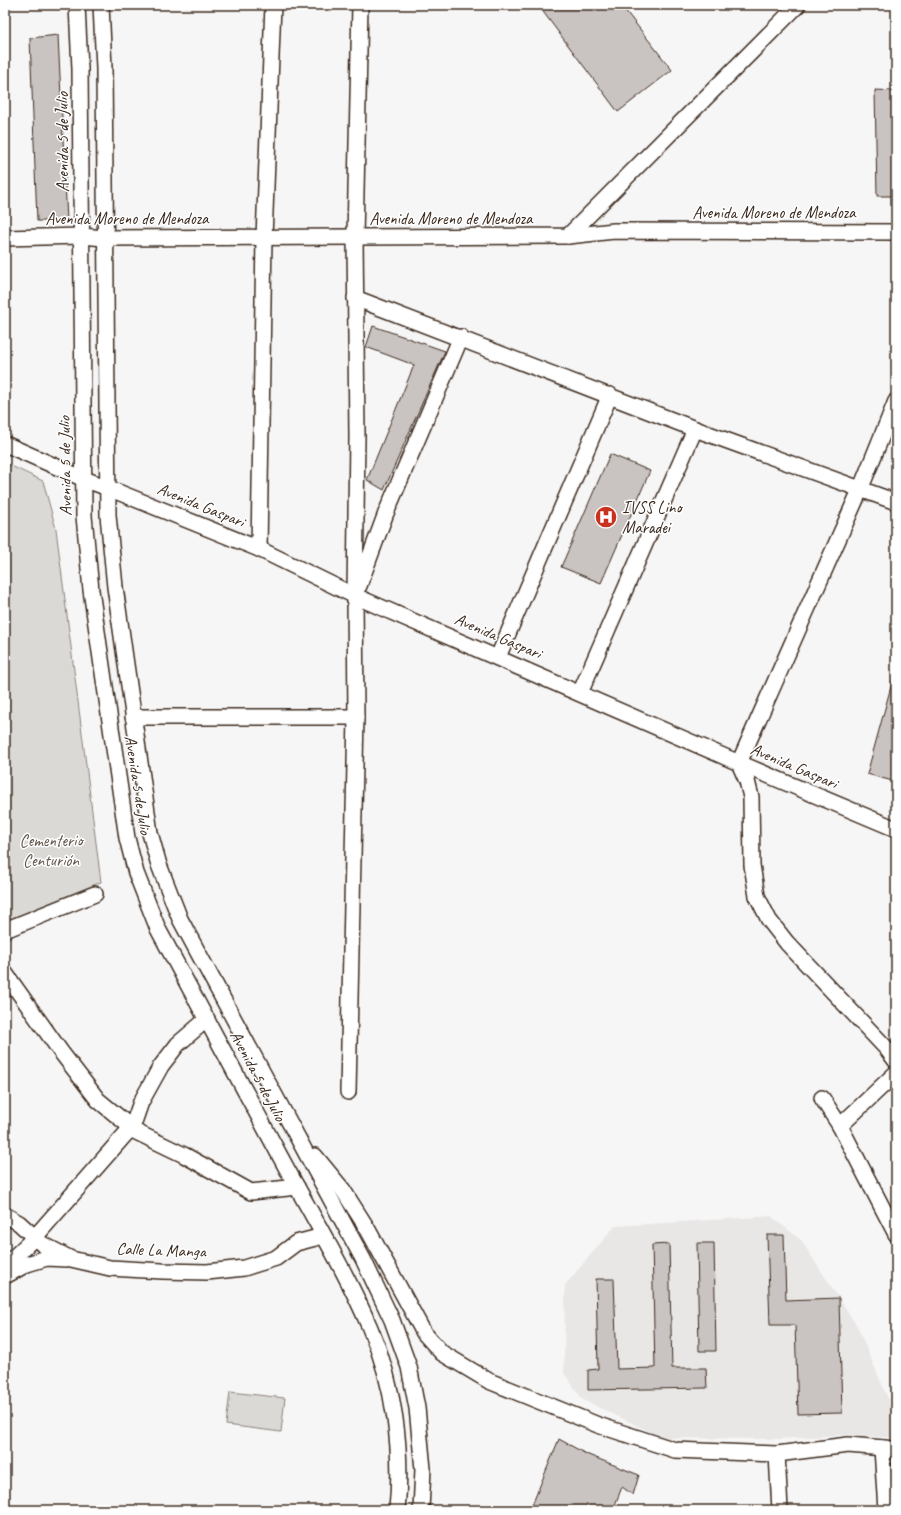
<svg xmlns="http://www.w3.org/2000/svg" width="901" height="1515" font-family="Caveat,sans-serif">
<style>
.built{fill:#e9e7e6}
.green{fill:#dbd9d6;stroke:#8b827a}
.building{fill:#c9c3c1;stroke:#3b2a1e}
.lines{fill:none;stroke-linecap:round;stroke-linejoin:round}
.minor-casing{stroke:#3b2a1e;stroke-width:18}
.minor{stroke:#fff;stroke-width:15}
.labels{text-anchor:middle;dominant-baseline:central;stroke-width:3;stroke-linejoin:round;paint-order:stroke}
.street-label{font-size:17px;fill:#3b2a1e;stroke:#fff}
.poi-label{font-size:17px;fill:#3b2a1e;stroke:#fff;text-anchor:start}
.park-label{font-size:17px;fill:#63564c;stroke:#fff}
</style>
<rect width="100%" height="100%" fill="#f7f6f6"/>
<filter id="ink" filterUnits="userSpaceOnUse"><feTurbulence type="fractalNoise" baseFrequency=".025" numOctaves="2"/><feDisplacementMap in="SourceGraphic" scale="8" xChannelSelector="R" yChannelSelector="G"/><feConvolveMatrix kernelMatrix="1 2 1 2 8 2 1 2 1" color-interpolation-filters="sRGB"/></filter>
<g filter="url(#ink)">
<path class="built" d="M 771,1216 L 801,1240 L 857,1326 L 896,1417 L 896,1438 L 842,1435 L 779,1439 L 663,1438 L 583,1400 L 564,1373 L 565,1285 L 615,1226 Z"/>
<g class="green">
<path d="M 5,463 L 43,481 L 56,529 L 101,882 L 5,921 Z"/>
<path d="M 230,1392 L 285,1398 L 281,1432 L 226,1425 Z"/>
</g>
<g class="building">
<path d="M 538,5 L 621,5 L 672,70 L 618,112 Z"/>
<path d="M 58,35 L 67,221 L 37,221 L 30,38 Z"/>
<path d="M 875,90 L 896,91 L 896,196 L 877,196 Z"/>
<path d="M 373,326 L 445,351 L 384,490 L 367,480 L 414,365 L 366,347 Z"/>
<path d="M 610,454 L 650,471 L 601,583 L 561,567 Z"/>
<path d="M 893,679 L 896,680 L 896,782 L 867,774 Z"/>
<path d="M 767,1235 L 784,1235 L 786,1300 L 839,1298 L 842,1413 L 798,1414 L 795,1325 L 770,1325 Z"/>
<path d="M 697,1243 L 714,1243 L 716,1351 L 699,1351 Z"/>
<path d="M 669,1244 L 672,1368 L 706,1368 L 707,1388 L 588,1390 L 588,1370 L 598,1369 L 596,1279 L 614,1279 L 617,1369 L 655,1368 L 652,1245 Z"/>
<path d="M 559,1439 L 586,1454 L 639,1475 L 633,1495 L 622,1487 L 613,1510 L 601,1507 L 600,1510 L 530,1510 Z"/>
</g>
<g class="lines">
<g class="minor-casing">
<g id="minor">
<path d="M 77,5 L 80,69 L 84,516 L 91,590 L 127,838 L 136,873 L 158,929 C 199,1006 240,1082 281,1158 C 311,1214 345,1269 370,1328 C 394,1384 403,1449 397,1510"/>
<path d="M 101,5 L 104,68 L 108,515 L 115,587 L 150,833 L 159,865 L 180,919 L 363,1259 L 392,1320 L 409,1367 L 417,1408 L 423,1469 L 421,1510"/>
<path d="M 568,236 L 798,5"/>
<path d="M 5,238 L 81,236 L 105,238 L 568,236 L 614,231 L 896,232"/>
<path d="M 355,298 L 695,429 L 896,502"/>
<path d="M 896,401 L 860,490 L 739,763 L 747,781 L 751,797 L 752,865 L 757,896 L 769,920 L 787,943 L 887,1049 L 896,1061"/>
<path d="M 5,444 L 84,479 L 108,488 L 259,549 L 355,596 L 739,763 L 896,829"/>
<path d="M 259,549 L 264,238 L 273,5"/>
<path d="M 359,586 L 386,513 L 461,337"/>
<path d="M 498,657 L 610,395"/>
<path d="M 580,693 L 695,429"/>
<path d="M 133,717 L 356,717"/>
<path d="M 5,930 L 95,894"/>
<path d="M 5,973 L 61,1052 L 98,1100 L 132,1128 L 130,1129 L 184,1155 L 251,1192 L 297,1187"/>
<path d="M 896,1073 L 840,1126 L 896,1234"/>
<path d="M 348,1092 L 356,717 L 355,596 L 357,436 L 355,237 L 360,5"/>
<path d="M 822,1098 L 840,1126"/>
<path d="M 132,1128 L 141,1102 L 161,1066 L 178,1044 L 207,1019"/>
<path d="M 315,1156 L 343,1190 L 367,1228 L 424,1333 L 442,1353 L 489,1381 L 598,1425 L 675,1450 L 777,1454 L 848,1445 L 896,1449"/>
<path d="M 5,1215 L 19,1223 L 42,1244 L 71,1259 L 110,1268 L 162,1271 L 207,1272 L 244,1268 L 276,1258 L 296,1243 L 323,1236"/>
<path d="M 5,1266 L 35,1237 L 130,1129"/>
<path d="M 5,1276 L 27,1264 L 47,1258 L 66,1259"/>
<path d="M 882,1448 L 886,1510"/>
<path d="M 777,1454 L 780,1510"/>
</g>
</g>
<use href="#minor" class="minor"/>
</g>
</g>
<defs>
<g id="hospital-disc" transform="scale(1.15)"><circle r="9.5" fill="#c8321e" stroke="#fff"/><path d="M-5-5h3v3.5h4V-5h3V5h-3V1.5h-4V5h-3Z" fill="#fff"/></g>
</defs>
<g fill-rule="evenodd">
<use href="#hospital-disc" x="606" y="517"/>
</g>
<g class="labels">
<g class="street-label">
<text transform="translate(62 142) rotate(-90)">Avenida 5 de Julio</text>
<text x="774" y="212">Avenida Moreno de Mendoza</text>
<text x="127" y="218">Avenida Moreno de Mendoza</text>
<text x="451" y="218">Avenida Moreno de Mendoza</text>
<text transform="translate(65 466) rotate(-91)">Avenida 5 de Julio</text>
<text transform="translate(201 505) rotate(22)">Avenida Gaspari</text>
<text transform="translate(498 636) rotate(23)">Avenida Gaspari</text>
<text transform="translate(794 766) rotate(23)">Avenida Gaspari</text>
<text transform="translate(138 785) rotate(81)">Avenida 5 de Julio</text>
<text transform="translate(258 1076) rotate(62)">Avenida 5 de Julio</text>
<text transform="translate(161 1250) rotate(2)">Calle La Manga</text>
</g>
<g class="poi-label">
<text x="622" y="507">IVSS Lino<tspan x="622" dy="20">Maradei</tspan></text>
</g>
<g class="park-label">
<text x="51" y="840">Cementerio<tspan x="51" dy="20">Centurión</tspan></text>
</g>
</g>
<rect width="901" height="1515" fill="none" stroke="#fff" stroke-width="20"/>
<rect x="10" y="10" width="881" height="1495" fill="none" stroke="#3b2a1e" stroke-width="1.5" filter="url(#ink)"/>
</svg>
